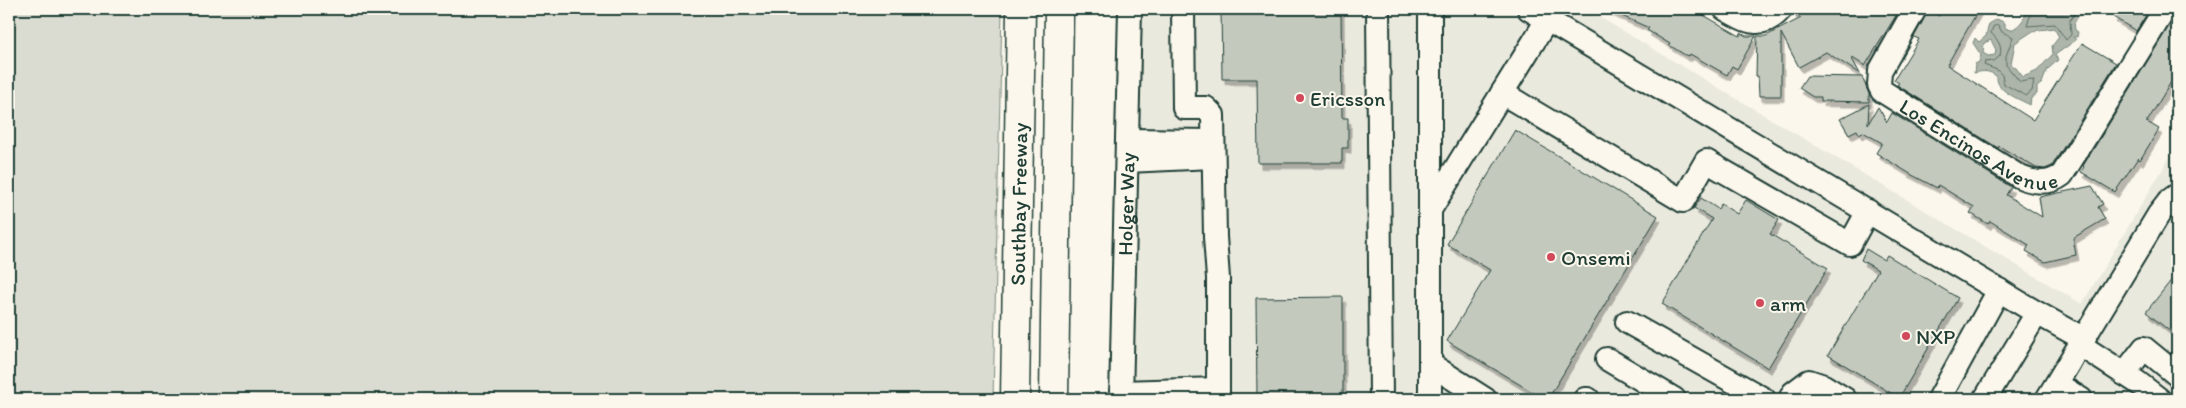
<svg xmlns="http://www.w3.org/2000/svg" width="2186" height="408" font-family="Itim,sans-serif">
<style>
.built{fill:#eae9de}
.green{fill:#dbdcd1;stroke:#7d8c82}
.water{fill:#adb4aa;stroke:#74847b;fill-rule:evenodd}
.lines{fill:none;stroke-linecap:round;stroke-linejoin:round}
.shore{stroke:#586d63;stroke-width:1}
.building{fill:#c4c9be;stroke:#1f3d34;filter:url(#shadow)}
.minor-casing{stroke:#1f3d34;stroke-width:26}
.highway-casing{stroke:#1f3d34;stroke-width:31}
.minor{stroke:#fbf7ec;stroke-width:22}
.highway{stroke:#fbf7ec;stroke-width:28}
.poi-dot{fill:#d1495b;stroke:#fbf7ec;stroke-width:2}
.labels{text-anchor:middle;dominant-baseline:central;stroke-width:4;stroke-linejoin:round;paint-order:stroke}
.poi-label{font-size:21px;fill:#1f3d34;stroke:#fbf7ec;text-anchor:start}
.street-label{font-size:21px;fill:#1f3d34;stroke:#fbf7ec}
</style>
<defs>
<filter id="shadow"><feDropShadow dx="3" dy="5.5" stdDeviation="0" flood-color="#0004"/></filter>
</defs>
<rect width="100%" height="100%" fill="#fbf7ec"/>
<filter id="ink" filterUnits="userSpaceOnUse"><feTurbulence type="fractalNoise" baseFrequency=".02" numOctaves="2"/><feDisplacementMap in="SourceGraphic" scale="10" xChannelSelector="R" yChannelSelector="G"/><feConvolveMatrix kernelMatrix="1 2 1 2 8 2 1 2 1" color-interpolation-filters="sRGB"/></filter>
<g filter="url(#ink)">
<path class="built" d="M 1140,9 L 1586,9 L 2082,304 L 2177,145 L 2177,399 L 1133,399 Z"/>
<path class="green" d="M 9,9 L 1002,9 L 993,399 L 9,399 Z"/>
<path class="water" d="M 2027,9 L 2082,9 L 2083,11 L 2074,22 L 2075,30 L 2078,32 L 2077,37 L 2073,37 L 2076,40 L 2055,55 L 2058,60 L 2047,70 L 2042,83 L 2037,87 L 2037,94 L 2031,98 L 2030,105 C 2019,99 1996,91 1997,77 C 1990,70 1983,71 1974,73 L 1975,64 L 1979,62 L 1981,55 L 1973,43 L 1975,38 L 1979,42 L 1986,36 L 1989,24 L 1997,19 L 2005,23 L 2005,28 L 2011,30 C 2020,26 2025,19 2027,9 ZM 2054,28 L 2059,37 L 2052,46 L 2053,54 L 2037,71 L 2023,77 L 2016,68 L 2011,64 L 2015,43 L 2033,31 ZM 1991,40 L 1996,50 L 1995,55 L 1988,56 L 1983,53 L 1984,43 Z"/>
<g class="lines">
<g class="shore">
<path d="M 2032,9 L 2027,26 L 2055,24 L 2066,40 L 2071,35 L 2070,20 L 2078,9"/>
<path d="M 1998,25 L 2002,32 L 2013,37 L 2006,56 L 2006,65 L 2020,82 L 2031,80 L 2034,81 L 2032,91 L 2026,96 L 2004,84 L 2002,75 L 1997,70 L 1984,65 L 1985,62 L 1994,61 L 2000,56 C 2003,46 1997,39 1991,33 L 1993,27 Z"/>
</g>
</g>
<g class="building">
<path d="M 1221,9 L 1341,9 L 1342,118 L 1348,118 L 1348,148 L 1342,148 L 1342,163 L 1258,163 L 1257,79 L 1222,79 Z"/>
<path d="M 1606,9 L 1693,9 L 1740,36 L 1741,33 L 1746,36 L 1756,36 L 1737,69 L 1732,66 L 1727,75 L 1690,54 L 1689,56 L 1685,55 L 1669,45 L 1670,44 L 1647,30 L 1649,28 Z"/>
<path d="M 1794,9 L 1900,9 L 1865,66 L 1851,57 L 1860,74 L 1826,52 L 1799,67 L 1781,33 L 1781,96 L 1759,96 L 1758,76 L 1756,76 L 1757,36 L 1766,36 L 1801,18 L 1793,13 Z"/>
<path d="M 1943,9 L 1979,9 L 1947,65 L 2033,120 L 2082,43 L 2116,63 L 2052,166 L 2045,169 L 2036,168 L 1999,146 L 1998,148 L 1897,85 L 1899,83 L 1894,80 L 1919,39 L 1914,37 L 1927,13 L 1929,10 L 1939,16 Z"/>
<path d="M 2118,9 L 2150,9 L 2136,31 L 2113,17 Z"/>
<path d="M 2177,13 L 2177,85 L 2171,82 L 2147,122 L 2159,129 L 2140,160 L 2138,158 L 2115,192 L 2081,172 L 2084,167 L 2083,166 Z"/>
<path d="M 1807,76 L 1862,77 L 1869,94 L 1869,102 L 1821,101 L 1821,97 L 1813,97 L 1799,88 Z"/>
<path d="M 1869,104 L 1868,124 L 1878,107 L 1887,122 L 1892,113 L 2011,187 L 2006,195 L 2042,217 L 2039,197 L 2092,186 L 2103,204 L 2098,207 L 2105,219 L 2073,238 L 2076,255 L 2045,262 L 2026,251 L 2029,245 L 1990,221 L 1988,224 L 1970,213 L 1974,207 L 1938,185 L 1937,188 L 1912,175 L 1876,153 L 1882,143 L 1863,132 L 1859,134 L 1857,130 L 1849,134 L 1840,119 Z"/>
<path d="M 1515,130 L 1658,216 L 1548,399 L 1544,399 L 1447,341 L 1490,270 L 1447,244 Z"/>
<path d="M 1701,198 L 1718,209 L 1721,204 L 1737,214 L 1746,200 L 1779,220 L 1770,234 L 1828,268 L 1768,368 L 1662,304 L 1712,219 L 1694,208 Z"/>
<path d="M 1866,249 L 1884,260 L 1887,255 L 1958,298 L 1899,398 L 1828,355 L 1878,270 L 1861,260 Z"/>
<path d="M 2177,273 L 2177,337 L 2146,312 Z"/>
<path d="M 1343,297 L 1343,399 L 1257,399 L 1256,298 Z"/>
</g>
<g class="lines">
<g class="minor-casing">
<g id="minor">
<path d="M 1183,9 L 1184,108 L 1206,108 L 1213,115 L 1215,237 L 1218,278 L 1218,399"/>
<path d="M 1378,9 L 1381,399"/>
<path d="M 1430,9 L 1430,399"/>
<path d="M 1529,9 L 2037,313 L 2084,339"/>
<path d="M 1725,9 C 1746,21 1762,31 1781,9"/>
<path id="s1" d="M 1915,9 L 1880,71 L 1879,85 L 1882,91 L 2020,177 C 2035,183 2049,185 2062,175 L 2165,9"/>
<path d="M 1502,93 L 1683,201 L 1706,161 L 1850,244 L 1868,211"/>
<path d="M 1127,140 L 1213,141"/>
<path d="M 1127,161 L 1213,157"/>
<path d="M 1430,210 L 1547,20"/>
<path d="M 1627,322 L 1764,399"/>
<path d="M 2080,345 L 2137,382 L 2159,399"/>
<path d="M 1607,359 L 1674,399"/>
<path d="M 1430,364 L 1485,399"/>
<path d="M 2124,374 L 2144,348 L 2177,375"/>
<path d="M 2057,384 L 2081,399"/>
<path d="M 1121,392 L 1218,389"/>
<path id="s2" d="M 1121,399 L 1130,9"/>
<path d="M 1585,399 L 1588,399"/>
<path d="M 1790,399 L 1793,393 L 1809,381 L 1824,386 L 1845,399"/>
<path d="M 1939,399 L 1999,290"/>
<path d="M 1985,399 L 2037,313"/>
<path d="M 2047,399 L 2159,214 L 2170,200 L 2177,195"/>
</g>
</g>
<g class="highway-casing">
<g id="highway">
<path id="s3" d="M 1015,399 L 1021,9"/>
<path d="M 1054,399 L 1059,9"/>
</g>
</g>
<use href="#minor" class="minor"/>
<use href="#highway" class="highway"/>
</g>
</g>
<g class="poi-dot">
<circle cx="1300" cy="98" r="5"/>
<circle cx="1551" cy="257" r="5"/>
<circle cx="1760" cy="303" r="5"/>
<circle cx="1906" cy="336" r="5"/>
</g>
<g class="labels">
<g class="poi-label">
<text x="1310" y="98">Ericsson</text>
<text x="1561" y="257">Onsemi</text>
<text x="1770" y="303">arm</text>
<text x="1916" y="336">NXP</text>
</g>
<g class="street-label">
<text stroke="none"><textPath href="#s1" startOffset="204">Los Encinos Avenue</textPath></text>
<text stroke="none"><textPath href="#s3" startOffset="195">Southbay Freeway</textPath></text>
<text stroke="none"><textPath href="#s2" startOffset="195">Holger Way</textPath></text>
</g>
</g>
<rect width="2186" height="408" fill="none" stroke="#fbf7ec" stroke-width="30"/>
<rect x="15" y="15" width="2156" height="378" fill="none" stroke="#1f3d34" stroke-width="2" filter="url(#ink)"/>
</svg>
